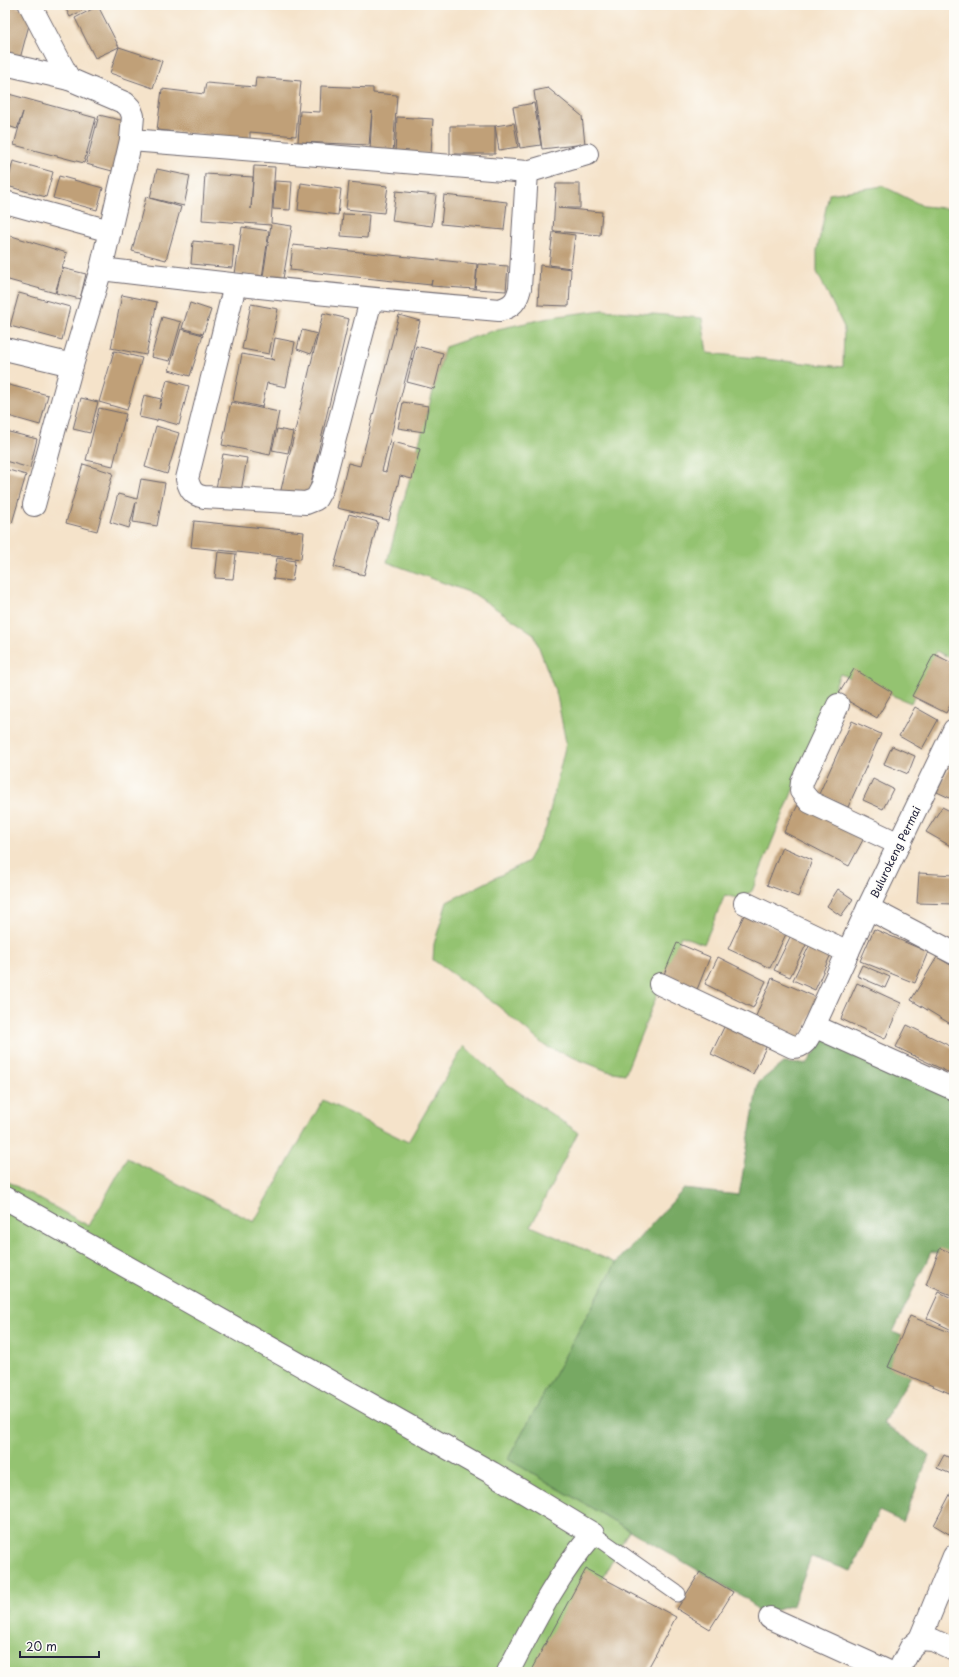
<svg xmlns="http://www.w3.org/2000/svg" width="959" height="1677" font-family="'Playpen Sans',sans-serif">
<style>
.green{fill:#94c371;stroke:#5b7256}
.forest{fill:#77a963;stroke:#4c664f}
.building{fill:#c0a078}
.lines{fill:none;stroke-linecap:round;stroke-linejoin:round}
.service-casing{stroke:#6c666d;stroke-width:17}
.minor-casing{stroke:#6c666d;stroke-width:24}
.service{stroke:#fff;stroke-width:15}
.minor{stroke:#fff;stroke-width:22}
.labels{text-anchor:middle;dominant-baseline:central;stroke-width:3;stroke-linejoin:round;paint-order:stroke}
.street-label{font-size:11px;fill:#22223b;stroke:#fdfcf7}
</style>
<rect width="100%" height="100%" fill="#fdfcf7"/>
<filter id="ink" filterUnits="userSpaceOnUse"><feTurbulence type="fractalNoise" baseFrequency=".025" numOctaves="2"/><feDisplacementMap in="SourceGraphic" scale="8" xChannelSelector="R" yChannelSelector="G"/><feConvolveMatrix kernelMatrix="1 2 1 2 8 2 1 2 1" color-interpolation-filters="sRGB"/></filter>
<filter id="wash" filterUnits="userSpaceOnUse"><feTurbulence type="fractalNoise" baseFrequency=".012" numOctaves="4" result="noise"/><feDisplacementMap in="SourceGraphic" scale="16" xChannelSelector="R" yChannelSelector="G"/><feGaussianBlur stdDeviation="0.9" result="paint"/><feColorMatrix in="noise" values="0 0 0 0 0 0 0 0 0 0 0 0 0 0 0 0 0 1.4 0 .05"/><feComposite in="paint" operator="in"/></filter>
<g filter="url(#wash)">
<rect width="100%" height="100%" fill="#f5e3ca"/>
<g class="green">
<path d="M 883,186 L 923,206 L 954,209 L 954,660 L 936,651 L 911,703 L 840,674 L 752,891 L 740,899 L 725,895 L 704,944 L 681,936 L 625,1074 L 607,1071 L 545,1046 L 498,1006 L 433,960 L 434,944 L 447,902 L 527,862 L 546,828 L 566,743 L 557,696 L 534,634 L 474,594 L 387,562 L 445,347 L 498,329 L 558,316 L 603,310 L 702,318 L 707,353 L 843,367 L 844,327 L 817,272 L 817,250 L 829,194 Z"/>
<path d="M 464,1046 L 507,1084 L 578,1132 L 531,1226 L 616,1263 L 508,1459 L 629,1530 L 552,1672 L 5,1672 L 5,1180 L 89,1226 L 127,1158 L 254,1222 L 323,1100 L 408,1142 Z"/>
</g>
<path class="forest" d="M 827,1034 L 954,1091 L 954,1259 L 931,1252 L 893,1332 L 928,1347 L 883,1423 L 929,1455 L 903,1522 L 879,1511 L 851,1571 L 811,1557 L 793,1605 L 760,1615 L 747,1599 L 508,1459 L 616,1263 L 684,1189 L 739,1195 L 758,1083 L 783,1063 L 807,1064 Z"/>
<g id="blocks">
<g class="building">
<path d="M 5,5 L 33,10 L 18,66 L 5,63 Z"/>
<path d="M 64,5 L 93,5 L 70,17 Z"/>
<path d="M 98,6 L 119,47 L 95,58 L 75,18 Z"/>
<path d="M 119,47 L 162,61 L 153,88 L 110,73 Z"/>
<path d="M 256,77 L 301,81 L 296,136 L 250,132 L 250,140 L 157,130 L 162,89 L 204,94 L 206,83 L 255,87 Z"/>
<path d="M 321,86 L 373,88 L 373,93 L 397,95 L 393,153 L 370,152 L 372,111 L 369,145 L 298,142 L 300,111 L 320,112 Z"/>
<path d="M 548,88 L 582,116 L 585,144 L 542,149 L 534,91 Z"/>
<path d="M 5,93 L 96,118 L 84,163 L 14,145 L 23,112 L 17,129 L 5,125 Z"/>
<path d="M 534,103 L 541,145 L 520,148 L 513,107 Z"/>
<path d="M 99,115 L 129,122 L 116,172 L 86,164 Z"/>
<path d="M 397,117 L 433,119 L 431,154 L 395,152 Z"/>
<path d="M 514,123 L 518,147 L 499,150 L 495,126 L 495,154 L 450,154 L 450,126 L 495,126 Z"/>
<path d="M 13,161 L 53,172 L 46,197 L 7,186 Z"/>
<path d="M 254,166 L 275,167 L 271,223 L 292,226 L 283,279 L 263,276 L 271,225 L 202,220 L 205,174 L 253,177 L 251,209 Z"/>
<path d="M 157,169 L 190,176 L 184,206 L 150,198 Z"/>
<path d="M 59,176 L 103,188 L 97,210 L 53,198 Z"/>
<path d="M 275,181 L 292,182 L 290,210 L 273,209 Z"/>
<path d="M 349,182 L 388,186 L 384,213 L 346,209 Z"/>
<path d="M 301,183 L 341,189 L 338,215 L 298,210 Z"/>
<path d="M 556,184 L 580,184 L 580,208 L 558,208 L 602,212 L 600,235 L 553,231 Z"/>
<path d="M 396,191 L 436,195 L 432,226 L 392,221 Z"/>
<path d="M 444,195 L 507,202 L 504,230 L 441,224 Z"/>
<path d="M 146,197 L 181,207 L 166,260 L 132,251 Z"/>
<path d="M 343,214 L 369,215 L 367,238 L 341,236 Z"/>
<path d="M 242,227 L 269,231 L 262,278 L 235,274 Z"/>
<path d="M 553,232 L 575,235 L 571,268 L 549,265 Z"/>
<path d="M 5,234 L 67,253 L 62,268 L 86,274 L 80,299 L 56,293 L 62,270 L 55,293 L 5,279 Z"/>
<path d="M 193,241 L 234,245 L 232,268 L 191,264 Z"/>
<path d="M 293,245 L 477,264 L 475,289 L 431,286 L 432,280 L 431,285 L 290,270 Z"/>
<path d="M 478,264 L 508,266 L 506,291 L 475,289 Z"/>
<path d="M 540,265 L 571,269 L 569,306 L 538,305 Z"/>
<path d="M 19,293 L 70,307 L 62,340 L 10,326 Z"/>
<path d="M 122,295 L 157,302 L 146,355 L 111,348 Z"/>
<path d="M 190,303 L 211,310 L 203,334 L 182,328 Z"/>
<path d="M 251,304 L 278,309 L 269,354 L 242,349 Z"/>
<path d="M 323,313 L 349,319 L 307,500 L 280,494 Z"/>
<path d="M 399,315 L 420,321 L 382,471 L 386,472 L 393,442 L 420,449 L 412,479 L 400,476 L 389,520 L 337,508 L 348,463 L 360,466 Z"/>
<path d="M 162,317 L 181,322 L 170,361 L 151,357 Z"/>
<path d="M 181,329 L 203,335 L 190,376 L 169,370 Z"/>
<path d="M 302,330 L 317,334 L 311,354 L 297,349 Z"/>
<path d="M 275,338 L 295,342 L 286,387 L 267,383 L 262,407 L 233,401 L 242,354 L 275,360 L 271,359 Z"/>
<path d="M 416,346 L 443,353 L 434,389 L 407,382 Z"/>
<path d="M 114,351 L 142,358 L 127,410 L 99,402 Z"/>
<path d="M 167,380 L 189,386 L 179,425 L 157,419 L 157,421 L 139,417 L 144,395 L 161,399 L 159,409 Z"/>
<path d="M 5,384 L 48,395 L 40,425 L 5,415 Z"/>
<path d="M 81,398 L 98,402 L 90,433 L 73,429 Z"/>
<path d="M 231,402 L 279,412 L 270,455 L 222,445 Z"/>
<path d="M 403,402 L 428,406 L 424,432 L 398,428 Z"/>
<path d="M 99,408 L 126,414 L 113,466 L 86,460 Z"/>
<path d="M 156,426 L 179,433 L 167,474 L 145,467 Z"/>
<path d="M 277,429 L 293,432 L 288,453 L 272,450 Z"/>
<path d="M 5,431 L 37,439 L 30,468 L 5,461 Z"/>
<path d="M 223,454 L 247,458 L 240,497 L 215,493 Z"/>
<path d="M 83,464 L 113,473 L 97,531 L 66,523 Z"/>
<path d="M 5,469 L 26,475 L 12,523 L 5,521 Z"/>
<path d="M 141,479 L 165,483 L 157,526 L 133,522 L 136,502 L 129,528 L 110,522 L 118,494 L 137,499 Z"/>
<path d="M 349,514 L 378,522 L 364,575 L 334,567 Z"/>
<path d="M 194,521 L 304,532 L 301,559 L 191,547 Z"/>
<path d="M 218,552 L 236,554 L 233,579 L 215,578 Z"/>
<path d="M 277,558 L 295,561 L 292,581 L 273,579 Z"/>
<path d="M 934,654 L 954,664 L 954,698 L 946,713 L 912,696 Z"/>
<path d="M 854,669 L 892,692 L 877,718 L 838,695 Z"/>
<path d="M 915,707 L 938,720 L 922,749 L 899,736 Z"/>
<path d="M 852,721 L 881,734 L 848,807 L 819,794 Z"/>
<path d="M 892,746 L 915,756 L 908,774 L 884,764 Z"/>
<path d="M 954,757 L 954,800 L 937,792 Z"/>
<path d="M 873,779 L 893,789 L 883,809 L 863,800 Z"/>
<path d="M 799,803 L 864,838 L 849,866 L 784,832 Z"/>
<path d="M 942,807 L 954,813 L 954,848 L 926,832 Z"/>
<path d="M 782,847 L 812,860 L 798,897 L 767,885 Z"/>
<path d="M 919,873 L 954,875 L 954,904 L 917,903 Z"/>
<path d="M 838,889 L 853,899 L 841,916 L 827,906 Z"/>
<path d="M 744,915 L 786,934 L 770,968 L 728,949 Z"/>
<path d="M 794,929 L 810,937 L 790,977 L 774,970 Z"/>
<path d="M 874,929 L 928,952 L 915,983 L 860,961 Z"/>
<path d="M 677,943 L 710,957 L 696,992 L 662,979 Z"/>
<path d="M 810,944 L 831,954 L 815,990 L 793,980 Z"/>
<path d="M 718,957 L 766,981 L 753,1008 L 705,984 Z"/>
<path d="M 937,957 L 954,967 L 954,1026 L 911,1000 Z"/>
<path d="M 862,965 L 890,977 L 885,988 L 857,976 Z"/>
<path d="M 772,978 L 818,998 L 799,1042 L 753,1023 Z"/>
<path d="M 857,983 L 901,1003 L 885,1039 L 841,1019 Z"/>
<path d="M 726,1023 L 768,1043 L 753,1074 L 711,1054 Z"/>
<path d="M 907,1025 L 954,1048 L 954,1075 L 896,1047 Z"/>
<path d="M 940,1248 L 954,1254 L 954,1296 L 926,1285 Z"/>
<path d="M 939,1292 L 954,1299 L 954,1331 L 927,1318 Z"/>
<path d="M 910,1316 L 954,1334 L 954,1395 L 888,1367 Z"/>
<path d="M 944,1455 L 954,1460 L 954,1469 L 951,1474 L 937,1468 Z"/>
<path d="M 954,1487 L 954,1525 L 949,1534 L 934,1525 Z"/>
<path d="M 586,1569 L 676,1617 L 646,1672 L 530,1672 Z"/>
<path d="M 700,1572 L 733,1592 L 710,1629 L 677,1609 Z"/>
</g>
</g>
</g>
<g filter="url(#ink)">
<use href="#blocks" fill-opacity="0" stroke="#6c666d" stroke-width="1"/>
<g class="lines">
<g class="service-casing">
<path id="service" d="M 593,1534 L 678,1594"/>
</g>
<g class="minor-casing">
<g id="minor">
<path d="M 30,5 L 69,79"/>
<path d="M 5,64 L 69,79 L 125,103 L 130,108 L 133,116 L 131,140 L 101,269 L 72,365 L 34,505"/>
<path d="M 131,140 L 527,172 L 587,154"/>
<path d="M 5,202 L 110,231"/>
<path d="M 101,269 C 234,285 366,299 499,310 C 512,307 517,301 520,288 L 527,172"/>
<path d="M 235,285 L 187,479 C 190,490 193,495 204,497 L 306,503 L 316,499 L 322,488 L 371,300"/>
<path d="M 5,349 L 72,365"/>
<path d="M 838,705 L 802,782 L 801,791 L 810,802 L 899,844"/>
<path d="M 954,730 L 868,908 L 954,953"/>
<path d="M 745,903 L 848,952"/>
<path d="M 660,984 L 793,1047 C 806,1047 809,1036 814,1026 L 868,908"/>
<path d="M 814,1026 L 954,1089"/>
<path d="M 5,1198 L 492,1473 L 593,1534 C 557,1575 533,1624 508,1672"/>
<path d="M 770,1618 L 889,1672"/>
<path d="M 920,1639 L 954,1556"/>
<path d="M 898,1672 L 911,1647 L 920,1639 L 933,1640 L 954,1650"/>
</g>
</g>
<use href="#service" class="service"/>
<use href="#minor" class="minor"/>
</g>
</g>
<g class="labels">
<g class="street-label">
<text transform="translate(895 852) rotate(-64)">Bulurokeng Permai</text>
</g>
</g>
<rect width="959" height="1677" fill="none" stroke="#fdfcf7" stroke-width="20"/>
<path d="M20 1651v6h79v-6" fill="none" stroke="#22223b" stroke-width="2"/>
<text x="26" y="1651" font-size="12" fill="#22223b" stroke="#fdfcf7" stroke-width="3" paint-order="stroke">20 m</text>
</svg>
